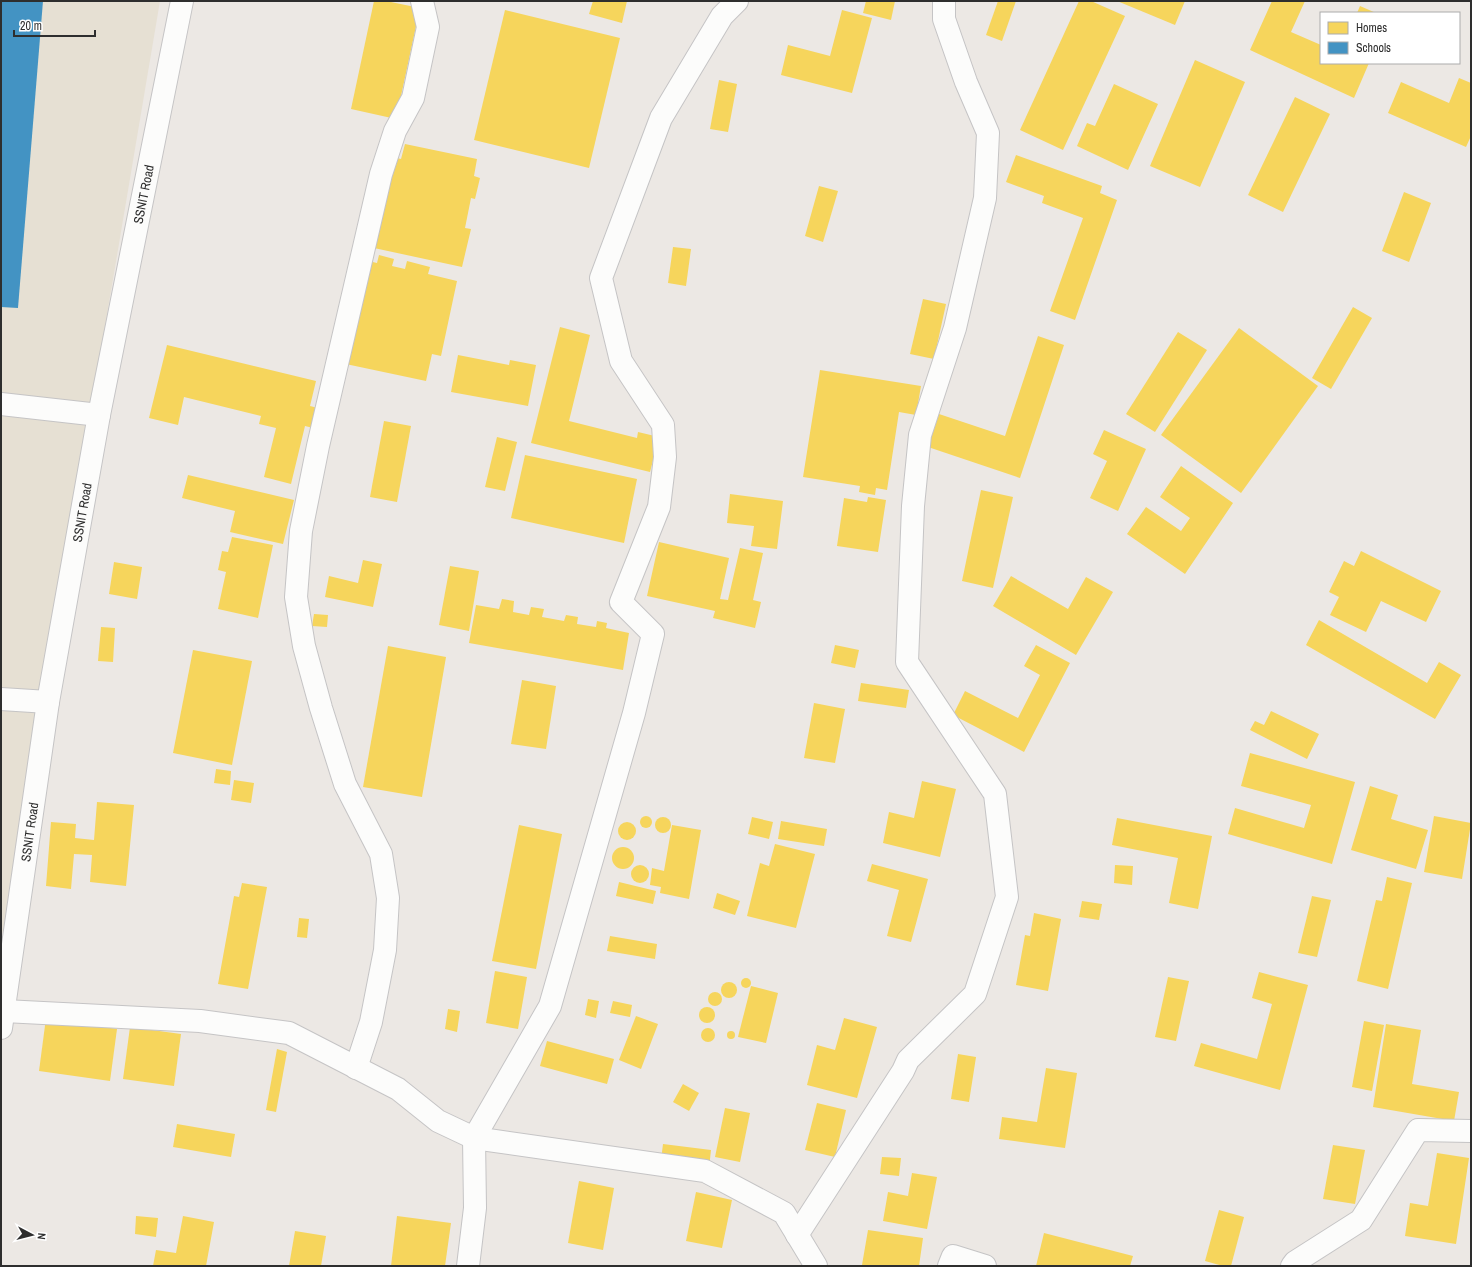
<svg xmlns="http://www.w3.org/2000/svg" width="1472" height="1267" font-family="'Archivo Narrow',sans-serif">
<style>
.education{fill:#e6e0d3}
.homes{fill:#f6d55c}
.schools{fill:#4393c3}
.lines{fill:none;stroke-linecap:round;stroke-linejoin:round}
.minor-casing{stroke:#c5c4c5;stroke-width:24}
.minor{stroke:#fcfcfb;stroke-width:22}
.labels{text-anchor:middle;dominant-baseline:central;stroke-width:4;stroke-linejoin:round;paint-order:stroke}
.street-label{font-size:13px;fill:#2e2e2e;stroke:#fff}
</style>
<rect width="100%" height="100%" fill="#ece8e4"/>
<path class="education" d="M 1,1 L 160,1 L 1,942 Z"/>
<g class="homes">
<path d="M 374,1 L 386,1 L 420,8 L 396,119 L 351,109 Z"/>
<path d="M 593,1 L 627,1 L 622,23 L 589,14 Z"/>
<path d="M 866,1 L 895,1 L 891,20 L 863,13 Z"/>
<path d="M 998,1 L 1016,1 L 1002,41 L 986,35 Z"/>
<path d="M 1079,1 L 1091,1 L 1125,16 L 1063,150 L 1020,130 Z"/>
<path d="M 1117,1 L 1185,1 L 1175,25 Z"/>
<path d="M 1272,1 L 1305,1 L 1291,32 L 1321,45 L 1321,63 L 1369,63 L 1354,98 L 1250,50 Z"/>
<path d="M 1360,6 L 1376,13 L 1357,13 Z"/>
<path d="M 505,10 L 620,38 L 589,168 L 474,140 Z"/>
<path d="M 842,10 L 872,18 L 852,93 L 781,75 L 788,45 L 830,56 Z"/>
<path d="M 1195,60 L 1245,82 L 1200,187 L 1150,166 Z"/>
<path d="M 1459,78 L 1471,83 L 1471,136 L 1466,147 L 1388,113 L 1401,82 L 1449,103 Z"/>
<path d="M 719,80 L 737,84 L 728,132 L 710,129 Z"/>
<path d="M 1114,84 L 1158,104 L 1128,170 L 1077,146 L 1087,123 L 1095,126 Z"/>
<path d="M 1295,97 L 1330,114 L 1283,212 L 1248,195 Z"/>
<path d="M 405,144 L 477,159 L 474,176 L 480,178 L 475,199 L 471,198 L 465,228 L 471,229 L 462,267 L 374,248 L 393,157 L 401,159 Z"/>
<path d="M 1016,155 L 1102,186 L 1100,193 L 1117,200 L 1075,320 L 1050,311 L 1083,218 L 1042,203 L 1044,196 L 1006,182 Z"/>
<path d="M 819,186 L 838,191 L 823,242 L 805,236 Z"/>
<path d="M 1404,192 L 1431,203 L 1409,262 L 1382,251 Z"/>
<path d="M 673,247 L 691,249 L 686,286 L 668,283 Z"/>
<path d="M 379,255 L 394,259 L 392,266 L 405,269 L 407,261 L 430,267 L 428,274 L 457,281 L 441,356 L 432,354 L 426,381 L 341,363 L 364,260 L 377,263 Z"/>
<path d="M 923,299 L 946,304 L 934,359 L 910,354 Z"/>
<path d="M 1353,307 L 1372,318 L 1331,389 L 1312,378 Z"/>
<path d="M 560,327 L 590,335 L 569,421 L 637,438 L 638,432 L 659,437 L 650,472 L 531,443 Z"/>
<path d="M 1239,328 L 1318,386 L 1241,493 L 1161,435 Z"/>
<path d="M 1178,332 L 1207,350 L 1155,432 L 1126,414 Z"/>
<path d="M 1038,336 L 1064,345 L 1020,478 L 928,447 L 939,414 L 1005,436 Z"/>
<path d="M 167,345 L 316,381 L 310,406 L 322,409 L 317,429 L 305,426 L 291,484 L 264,477 L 276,428 L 259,424 L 261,416 L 184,397 L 178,425 L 149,418 Z"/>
<path d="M 458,355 L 509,365 L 510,360 L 536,365 L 528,406 L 451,392 Z"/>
<path d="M 820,370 L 921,386 L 916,415 L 899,412 L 887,490 L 876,488 L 875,495 L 859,492 L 860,486 L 803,477 Z"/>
<path d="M 384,421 L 411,426 L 397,502 L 370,497 Z"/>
<path d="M 1104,430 L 1146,449 L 1118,511 L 1090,498 L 1107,461 L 1093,454 Z"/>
<path d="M 497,437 L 517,442 L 505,491 L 485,487 Z"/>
<path d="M 525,455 L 637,479 L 624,543 L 511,518 Z"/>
<path d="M 1181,466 L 1233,503 L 1185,574 L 1127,534 L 1146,507 L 1181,531 L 1190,518 L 1160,497 Z"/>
<path d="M 188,475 L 294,500 L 283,544 L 230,532 L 235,511 L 182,498 Z"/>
<path d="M 981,490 L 1013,497 L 993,588 L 962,581 Z"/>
<path d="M 730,494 L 783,501 L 777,549 L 751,546 L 754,526 L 727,523 Z"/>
<path d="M 868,497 L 886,500 L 878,552 L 837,546 L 844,498 L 867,502 Z"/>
<path d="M 232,537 L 273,545 L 258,618 L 218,609 L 226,572 L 218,570 L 222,551 L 228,552 Z"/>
<path d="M 659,542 L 729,558 L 720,599 L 728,600 L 740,548 L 763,553 L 753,600 L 761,602 L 755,628 L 713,618 L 715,611 L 647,596 Z"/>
<path d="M 1361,551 L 1441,591 L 1426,622 L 1381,601 L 1366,632 L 1330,615 L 1339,597 L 1329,592 L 1344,561 L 1354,566 Z"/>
<path d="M 363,560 L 382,564 L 373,607 L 325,597 L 329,576 L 358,583 Z"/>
<path d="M 114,562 L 142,567 L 137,599 L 109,594 Z"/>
<path d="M 450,566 L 479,571 L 469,631 L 439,625 Z"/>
<path d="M 1011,576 L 1068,609 L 1086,577 L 1113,592 L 1076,655 L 993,606 Z"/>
<path d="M 502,599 L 514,601 L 513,612 L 529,615 L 531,607 L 544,609 L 542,617 L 564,621 L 566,615 L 578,617 L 577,624 L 596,627 L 597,621 L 607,623 L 606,628 L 629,633 L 623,670 L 469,643 L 476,605 L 499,609 Z"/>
<path d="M 314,614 L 328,615 L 327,627 L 312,626 Z"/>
<path d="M 1319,620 L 1427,683 L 1439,662 L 1461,675 L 1435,719 L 1306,645 Z"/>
<path d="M 101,627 L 115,628 L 113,662 L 98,661 Z"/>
<path d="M 835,645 L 859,650 L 855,668 L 831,663 Z"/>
<path d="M 1036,645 L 1070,663 L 1024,752 L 953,715 L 965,691 L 1018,718 L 1040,675 L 1024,666 Z"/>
<path d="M 388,646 L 446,657 L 422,797 L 363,787 Z"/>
<path d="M 193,650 L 252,661 L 232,765 L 173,753 Z"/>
<path d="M 522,680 L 556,686 L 546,749 L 511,744 Z"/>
<path d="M 861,683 L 909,690 L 906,708 L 858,701 Z"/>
<path d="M 814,703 L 845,709 L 835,763 L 804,758 Z"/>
<path d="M 1271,711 L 1319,734 L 1307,759 L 1250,730 L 1255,721 L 1264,725 Z"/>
<path d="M 1250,753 L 1355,782 L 1332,864 L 1228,834 L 1235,808 L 1304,828 L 1311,805 L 1241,786 Z"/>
<path d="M 216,769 L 231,771 L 230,785 L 214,783 Z"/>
<path d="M 234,780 L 254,783 L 251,803 L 231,800 Z"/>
<path d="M 922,781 L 956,789 L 940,857 L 883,843 L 889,812 L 914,818 Z"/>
<path d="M 1370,786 L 1398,795 L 1391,819 L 1428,830 L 1416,869 L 1351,850 Z"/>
<path d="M 97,802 L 134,805 L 126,886 L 90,882 L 92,855 L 74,854 L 71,889 L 46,886 L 51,822 L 76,824 L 75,838 L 94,840 Z"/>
<circle cx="646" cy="822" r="6"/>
<path d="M 1434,816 L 1471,823 L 1462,879 L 1424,872 Z"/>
<circle cx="663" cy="825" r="8"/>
<path d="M 752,817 L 773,822 L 769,839 L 748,834 Z"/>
<path d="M 1117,818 L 1212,836 L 1198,909 L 1169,903 L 1178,858 L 1112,845 Z"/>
<path d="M 781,821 L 827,829 L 824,846 L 778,839 Z"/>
<circle cx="627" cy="831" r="9"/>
<path d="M 519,825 L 562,834 L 536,969 L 492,961 Z"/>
<path d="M 672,825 L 701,830 L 689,899 L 660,893 L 661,887 L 650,885 L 652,868 L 664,871 Z"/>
<path d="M 775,844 L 815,854 L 796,928 L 747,916 L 760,863 L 769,866 Z"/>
<circle cx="623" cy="858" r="11"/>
<path d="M 872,864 L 928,879 L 911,942 L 887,936 L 899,890 L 867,881 Z"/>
<circle cx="640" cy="874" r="9"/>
<path d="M 1115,865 L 1133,866 L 1132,885 L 1114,883 Z"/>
<path d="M 1387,877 L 1412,883 L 1388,989 L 1357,981 L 1376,900 L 1382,901 Z"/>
<path d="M 619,882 L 656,891 L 653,904 L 616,896 Z"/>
<path d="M 242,883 L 267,887 L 248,989 L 218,984 L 234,896 L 239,897 Z"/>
<path d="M 717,893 L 740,901 L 735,915 L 713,908 Z"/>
<path d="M 1312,896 L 1331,900 L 1317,957 L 1298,953 Z"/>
<path d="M 1082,901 L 1102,904 L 1099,920 L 1079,917 Z"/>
<path d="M 1034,913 L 1061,919 L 1048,991 L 1016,985 L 1025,935 L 1030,936 Z"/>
<path d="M 299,918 L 309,919 L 307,938 L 297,937 Z"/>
<path d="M 610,936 L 657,944 L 655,959 L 607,951 Z"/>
<path d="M 495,971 L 527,977 L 518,1029 L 486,1023 Z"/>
<path d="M 1259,972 L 1308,985 L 1280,1090 L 1194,1066 L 1201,1043 L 1257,1059 L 1272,1004 L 1252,998 Z"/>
<path d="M 1168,977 L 1189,981 L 1176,1041 L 1155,1037 Z"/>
<circle cx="746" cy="983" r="5"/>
<circle cx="729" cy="990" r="8"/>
<path d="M 751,986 L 778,993 L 766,1043 L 738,1037 Z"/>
<circle cx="715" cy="999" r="7"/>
<path d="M 588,999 L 599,1001 L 596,1018 L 585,1015 Z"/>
<path d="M 613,1001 L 632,1005 L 630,1017 L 610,1013 Z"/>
<circle cx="707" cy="1015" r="8"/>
<path d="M 448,1009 L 460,1011 L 457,1032 L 445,1029 Z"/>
<path d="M 636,1016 L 658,1024 L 641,1069 L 619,1060 Z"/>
<path d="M 46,1018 L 117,1029 L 110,1081 L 39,1071 Z"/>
<path d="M 844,1018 L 877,1027 L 857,1098 L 807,1085 L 817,1045 L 835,1050 Z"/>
<path d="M 1364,1021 L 1384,1025 L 1372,1091 L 1352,1087 Z"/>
<path d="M 1386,1024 L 1421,1030 L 1412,1084 L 1459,1092 L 1454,1121 L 1373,1107 Z"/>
<path d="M 130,1027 L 181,1034 L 174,1086 L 123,1079 Z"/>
<circle cx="708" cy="1035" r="7"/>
<circle cx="731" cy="1035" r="4"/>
<path d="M 547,1041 L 614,1059 L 607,1084 L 540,1066 Z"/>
<path d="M 277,1049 L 287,1052 L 276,1112 L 266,1110 Z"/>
<path d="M 958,1054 L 976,1057 L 969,1102 L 951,1099 Z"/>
<path d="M 1046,1068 L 1077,1073 L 1065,1148 L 999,1139 L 1002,1117 L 1037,1122 Z"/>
<path d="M 683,1084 L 699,1093 L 689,1111 L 673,1102 Z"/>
<path d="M 817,1103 L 846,1110 L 835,1157 L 805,1150 Z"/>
<path d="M 725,1108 L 750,1113 L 740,1162 L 715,1157 Z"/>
<path d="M 177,1124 L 235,1134 L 231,1157 L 173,1147 Z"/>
<path d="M 663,1144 L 711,1150 L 709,1168 L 661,1160 Z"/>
<path d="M 1333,1145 L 1365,1150 L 1355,1204 L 1323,1199 Z"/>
<path d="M 1437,1153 L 1469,1158 L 1456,1244 L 1405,1236 L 1410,1203 L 1428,1206 Z"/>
<path d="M 882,1157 L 901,1158 L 899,1176 L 880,1174 Z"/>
<path d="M 912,1173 L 937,1177 L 927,1229 L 883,1221 L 888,1192 L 908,1196 Z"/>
<path d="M 579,1181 L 614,1188 L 603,1250 L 568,1243 Z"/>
<path d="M 696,1192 L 732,1200 L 722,1248 L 686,1241 Z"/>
<path d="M 1219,1210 L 1244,1217 L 1231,1266 L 1223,1266 L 1205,1261 Z"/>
<path d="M 136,1216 L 158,1218 L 156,1237 L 135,1234 Z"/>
<path d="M 183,1216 L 214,1222 L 206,1266 L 153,1266 L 156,1250 L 176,1253 Z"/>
<path d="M 397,1216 L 451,1223 L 445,1266 L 391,1266 Z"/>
<path d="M 868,1230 L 923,1238 L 919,1266 L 862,1265 Z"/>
<path d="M 295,1231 L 326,1236 L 321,1266 L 289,1266 Z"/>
<path d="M 1044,1233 L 1133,1256 L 1130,1266 L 1036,1266 Z"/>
</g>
<path class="schools" d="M 1,1 L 43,1 L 18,308 L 1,307 Z"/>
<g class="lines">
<g class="minor-casing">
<g id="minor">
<path d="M 1,404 L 99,415"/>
<path d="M 1,699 L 48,702"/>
<path d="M 4,1011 L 200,1021 L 289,1033 L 398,1089 L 438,1121 L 474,1138 L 705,1171 L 784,1213 L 816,1266"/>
<path id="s1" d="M 1,1028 L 48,702 L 99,415 L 182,1"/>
<path d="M 356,1068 L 371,1022 L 385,950 L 388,898 L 381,854 L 345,784 L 321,708 L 304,646 L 296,597 L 301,531 L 318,446 L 381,174 L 395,131 L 413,98 L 428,27 L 422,1"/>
<path d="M 797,1235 L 903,1071 L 908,1060 L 975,994 L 1007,897 L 995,794 L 907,662 L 913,506 L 920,435 L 955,328 L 985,198 L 988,133 L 966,82 L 944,19 L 944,1"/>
<path d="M 468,1266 L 475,1208 L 474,1138 L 550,1006 L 634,713 L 653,634 L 621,602 L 659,507 L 665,457 L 663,425 L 621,361 L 601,278 L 661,118 L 722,16 L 737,1"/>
<path d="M 949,1266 L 953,1256 L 985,1266"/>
<path d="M 1292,1266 L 1295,1262 L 1361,1220 L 1418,1130 L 1471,1131"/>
</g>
</g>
<use href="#minor" class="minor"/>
</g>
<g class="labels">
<g class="street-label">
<text stroke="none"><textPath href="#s1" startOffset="846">SSNIT Road</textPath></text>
<text stroke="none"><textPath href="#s1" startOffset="522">SSNIT Road</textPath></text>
<text stroke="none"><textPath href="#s1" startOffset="198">SSNIT Road</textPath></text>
</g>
</g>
<rect width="1472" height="1267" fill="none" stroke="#2e2e2e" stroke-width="4"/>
<rect x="1320" y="12" width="140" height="52" fill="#ffffff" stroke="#ababab"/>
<rect x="1328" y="22" width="20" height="12" fill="#f6d55c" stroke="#ababab"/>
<text x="1356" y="32" font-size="12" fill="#2e2e2e">Homes</text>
<rect x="1328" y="42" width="20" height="12" fill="#4393c3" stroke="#ababab"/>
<text x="1356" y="52" font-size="12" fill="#2e2e2e">Schools</text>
<g transform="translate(32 1235) rotate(97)" stroke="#ffffff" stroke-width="3" paint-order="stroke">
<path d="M0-3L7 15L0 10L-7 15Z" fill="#2e2e2e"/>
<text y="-6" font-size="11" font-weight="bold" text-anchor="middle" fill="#2e2e2e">N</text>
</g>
<path d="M14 30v6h81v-6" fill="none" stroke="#2e2e2e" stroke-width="2"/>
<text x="20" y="30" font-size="12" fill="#2e2e2e" stroke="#ffffff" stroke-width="3" paint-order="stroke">20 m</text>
</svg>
